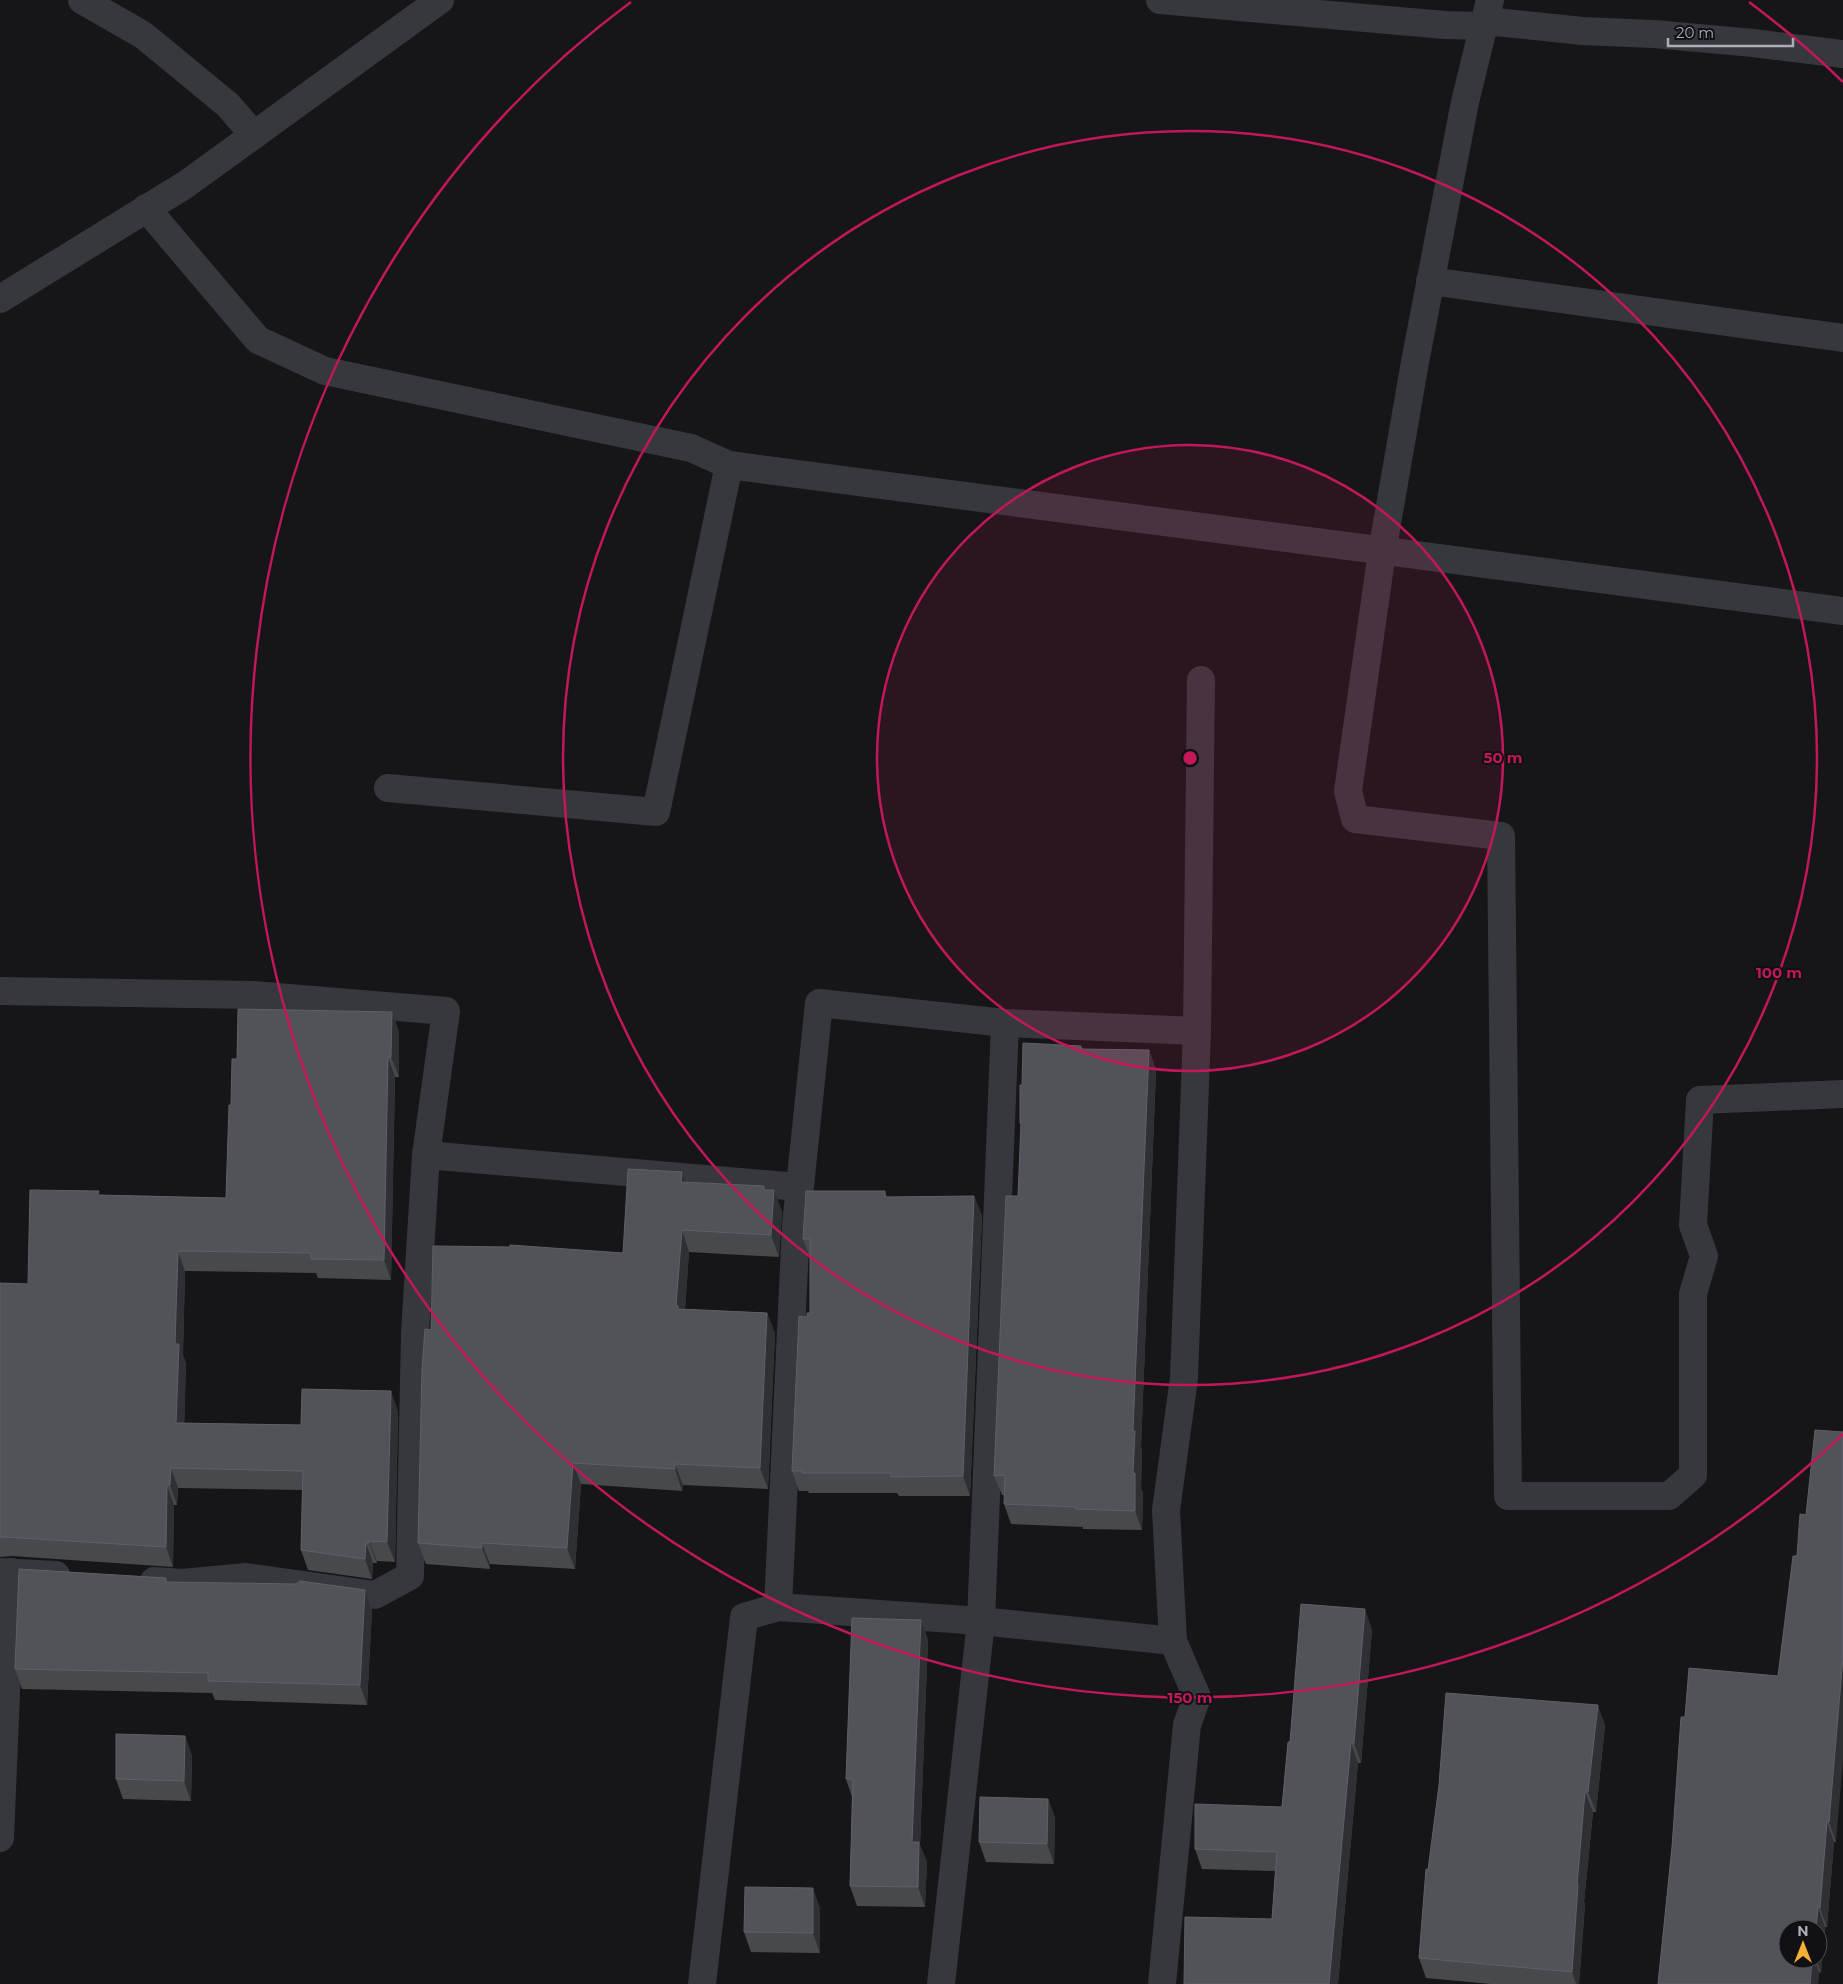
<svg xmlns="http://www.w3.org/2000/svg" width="1843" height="1984" font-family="Montserrat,sans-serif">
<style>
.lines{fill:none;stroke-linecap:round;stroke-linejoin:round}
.minor{stroke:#37383d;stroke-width:28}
.wall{fill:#47494d;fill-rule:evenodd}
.shaded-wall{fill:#2f3033}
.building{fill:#525359;stroke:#5f6168}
.ring{fill:none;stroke:#c2185b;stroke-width:2.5}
.centre{fill:#c2185b;stroke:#111113;stroke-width:2.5}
.ring-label{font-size:15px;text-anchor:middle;font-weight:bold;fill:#c2185b;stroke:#111113;stroke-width:4;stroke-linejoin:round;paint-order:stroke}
</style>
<rect width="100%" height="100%" fill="#161618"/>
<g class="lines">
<g class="minor">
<path d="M 82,0 L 143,35 L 228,105 L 254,135"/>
<path d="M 1160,0 L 1445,25 L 1483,26 L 1496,22 L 1582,31 L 1654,34 L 1753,43 L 1843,54"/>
<path d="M 1490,0 L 1465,102 L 1415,362 L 1382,552 L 1348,791 L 1355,819 L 1501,836 L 1508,1496 L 1669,1496 L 1693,1475 L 1693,1294 L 1704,1256 L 1693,1225 L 1700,1100 L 1843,1094"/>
<path d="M 146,208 L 258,340 L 325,371 L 691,448 L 729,465 L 1843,611"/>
<path d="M 1430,281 L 1843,338"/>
<path d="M 0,299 L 185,185 L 440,0"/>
<path d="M 388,788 L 656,812 L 729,465"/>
<path d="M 0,991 L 253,995 L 446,1011 L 426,1155 L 415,1333 L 410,1576 L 375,1595 L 246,1577 L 182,1583 L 154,1581"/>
<path d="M 426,1155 L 799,1187"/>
<path d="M 0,1572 L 56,1575"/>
<path d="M 778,1607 L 796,1225 L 819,1003 L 1005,1023 L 1197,1031"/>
<path d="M 0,1838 L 11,1572"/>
<path d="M 702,1984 L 744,1617 L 778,1607 L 981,1621 L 1173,1641"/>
<path d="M 941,1984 L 981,1621 L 1005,1023"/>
<path d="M 1162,1984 L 1187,1725 L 1197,1697 L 1173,1641 L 1166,1510 L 1184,1378 L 1197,1031 L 1201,680"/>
</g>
</g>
<g class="wall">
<path d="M 392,1012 L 399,1032 L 399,1077 L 395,1077 L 391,1280 L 318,1278 L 316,1273 L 185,1271 L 183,1355 L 186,1364 L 184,1423 L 301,1425 L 398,1411 L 395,1562 L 377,1561 L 377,1563 L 373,1563 L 372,1579 L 308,1570 L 301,1550 L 302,1490 L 178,1488 L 177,1505 L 174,1505 L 173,1567 L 12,1556 L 0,1557 L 0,1283 L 28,1284 L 100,1195 L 226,1198 L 231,1105 L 237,1059 Z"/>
<path d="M 1081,1046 L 1083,1049 L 1149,1050 L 1156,1070 L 1141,1447 L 1142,1451 L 1141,1488 L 1143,1493 L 1142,1530 L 1083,1529 L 1083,1527 L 1011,1524 L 1004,1504 L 1004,1495 L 1002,1495 L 994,1476 L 1018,1196 L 1021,1126 L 1020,1123 L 1022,1085 Z"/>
<path d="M 682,1172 L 685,1182 L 765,1190 L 782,1211 L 779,1257 L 689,1252 L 685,1309 L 767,1313 L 775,1334 L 768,1489 L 683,1485 L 682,1491 L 581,1484 L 575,1569 L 490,1564 L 490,1569 L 426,1564 L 418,1543 L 431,1330 L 510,1247 L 623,1253 Z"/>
<path d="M 885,1191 L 887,1197 L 974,1196 L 982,1216 L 970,1496 L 899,1496 L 897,1493 L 809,1493 L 808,1491 L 799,1491 L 792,1471 L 807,1317 L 810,1313 L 810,1258 L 803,1239 Z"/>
<path d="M 1806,1515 L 1836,1842 L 1834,1842 L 1827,1927 L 1825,1927 L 1821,1973 L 1819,1972 L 1818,1984 L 1658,1984 L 1685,1717 L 1778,1676 L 1797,1556 ZM 1818,1929 L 1818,1959 L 1788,1959 Z"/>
<path d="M 167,1582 L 365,1590 L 372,1610 L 367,1705 L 215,1700 L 212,1693 L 22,1689 L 15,1669 Z"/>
<path d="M 1372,1629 L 1361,1763 L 1358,1763 L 1338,1984 L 1184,1984 L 1272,1919 L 1275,1871 L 1202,1869 L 1195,1849 L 1282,1807 L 1290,1742 Z"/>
<path d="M 928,1639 L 920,1845 L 927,1862 L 925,1907 L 857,1906 L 850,1886 L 852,1797 L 846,1779 Z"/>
<path d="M 1605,1725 L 1596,1812 L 1593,1812 L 1584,1902 L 1585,1905 L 1579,1984 L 1491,1984 L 1426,1978 L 1419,1958 L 1428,1870 Z"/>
<path d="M 185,1736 L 192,1756 L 191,1801 L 123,1799 L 116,1779 Z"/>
<path d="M 1048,1799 L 1055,1818 L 1054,1864 L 986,1862 L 979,1842 Z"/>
<path d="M 820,1908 L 820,1953 L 751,1952 L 744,1932 Z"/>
</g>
<g class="shaded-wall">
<path d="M 392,1012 L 399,1032 L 399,1077 L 391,1057 Z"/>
<path d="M 1149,1050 L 1156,1070 L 1141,1447 L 1142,1451 L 1141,1488 L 1143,1493 L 1142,1530 L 1135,1511 L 1133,1473 L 1133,1431 Z"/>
<path d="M 388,1057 L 395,1077 L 391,1280 L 384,1260 Z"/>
<path d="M 682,1172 L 690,1194 L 681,1182 Z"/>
<path d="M 774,1190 L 782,1211 L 779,1257 L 771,1235 Z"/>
<path d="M 974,1196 L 982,1216 L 970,1496 L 963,1476 Z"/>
<path d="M 682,1230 L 689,1252 L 684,1323 L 676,1305 Z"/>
<path d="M 178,1251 L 185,1271 L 183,1355 L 186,1364 L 184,1443 L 176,1423 L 175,1344 Z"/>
<path d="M 767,1313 L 775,1334 L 768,1489 L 760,1468 Z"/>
<path d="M 391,1391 L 398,1411 L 395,1562 L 387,1542 Z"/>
<path d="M 573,1463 L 581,1484 L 575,1569 L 567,1548 Z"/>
<path d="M 675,1464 L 683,1485 L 682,1491 L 675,1469 Z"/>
<path d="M 171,1468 L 178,1488 L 177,1505 L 170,1485 Z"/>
<path d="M 167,1485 L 174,1505 L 173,1567 L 166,1547 Z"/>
<path d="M 369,1541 L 377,1561 L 377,1563 L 369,1543 Z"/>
<path d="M 366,1543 L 373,1563 L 372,1579 L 365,1559 Z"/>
<path d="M 482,1543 L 490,1564 L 490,1569 L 482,1548 Z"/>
<path d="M 365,1590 L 372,1610 L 367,1705 L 360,1685 Z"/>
<path d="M 1365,1609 L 1372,1629 L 1361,1763 L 1354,1743 Z"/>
<path d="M 921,1620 L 928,1639 L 920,1845 L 927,1862 L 925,1907 L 918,1887 L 912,1842 Z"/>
<path d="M 1843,1657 L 1843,1760 L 1836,1842 L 1829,1822 Z"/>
<path d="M 1598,1705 L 1605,1725 L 1596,1812 L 1588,1792 Z"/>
<path d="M 185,1736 L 192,1756 L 191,1801 L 184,1781 Z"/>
<path d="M 1351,1743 L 1358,1763 L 1338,1984 L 1329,1984 Z"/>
<path d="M 1585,1792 L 1593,1812 L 1584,1902 L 1585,1905 L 1579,1984 L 1576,1984 L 1572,1972 L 1577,1885 Z"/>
<path d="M 1048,1799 L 1055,1818 L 1054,1864 L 1047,1844 Z"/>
<path d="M 1827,1822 L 1834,1842 L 1827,1927 L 1820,1908 Z"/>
<path d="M 813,1888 L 820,1908 L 820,1953 L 813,1933 Z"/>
<path d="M 1818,1907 L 1825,1927 L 1821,1973 L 1816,1959 L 1818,1959 L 1818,1929 L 1816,1929 Z"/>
<path d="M 1812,1959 L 1814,1959 L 1819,1972 L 1818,1984 L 1810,1984 Z"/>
</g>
<g class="building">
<path d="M 238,1009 L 392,1012 L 391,1057 L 388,1057 L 384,1260 L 311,1259 L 311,1253 L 178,1251 L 175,1344 L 179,1344 L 176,1423 L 301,1425 L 302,1389 L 391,1391 L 387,1542 L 369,1541 L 369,1543 L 366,1543 L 365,1559 L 301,1550 L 303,1471 L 171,1468 L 170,1485 L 167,1485 L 166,1547 L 5,1537 L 0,1537 L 0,1283 L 28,1284 L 30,1190 L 99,1191 L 98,1195 L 226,1198 L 229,1105 L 231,1105 L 232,1059 L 237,1059 Z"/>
<path d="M 1023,1043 L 1081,1046 L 1081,1049 L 1149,1050 L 1133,1431 L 1135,1431 L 1133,1473 L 1135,1473 L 1135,1511 L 1076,1509 L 1076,1507 L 1004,1504 L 1005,1475 L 994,1476 L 1006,1196 L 1018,1196 L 1021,1123 L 1020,1123 L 1020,1085 L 1022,1085 Z"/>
<path d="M 628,1169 L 682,1172 L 681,1182 L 764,1186 L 764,1190 L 774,1190 L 771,1235 L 682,1230 L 676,1305 L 678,1306 L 678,1309 L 767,1313 L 760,1468 L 675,1464 L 675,1469 L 573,1463 L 567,1548 L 482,1543 L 482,1548 L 418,1543 L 422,1369 L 425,1329 L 431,1330 L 433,1246 L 510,1247 L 510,1245 L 623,1253 Z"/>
<path d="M 806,1191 L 885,1191 L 885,1197 L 974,1196 L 963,1476 L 891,1477 L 891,1473 L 802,1473 L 802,1471 L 792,1471 L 799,1316 L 807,1317 L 807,1313 L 810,1313 L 810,1239 L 803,1239 Z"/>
<path d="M 1815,1430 L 1843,1432 L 1843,1657 L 1829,1822 L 1827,1822 L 1820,1908 L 1818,1907 L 1816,1929 L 1788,1929 L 1788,1959 L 1812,1959 L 1810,1984 L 1658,1984 L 1672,1847 L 1681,1717 L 1685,1717 L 1689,1668 L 1778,1676 L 1793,1556 L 1797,1556 L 1800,1514 L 1806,1515 Z"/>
<path d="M 19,1569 L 166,1578 L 166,1582 L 296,1584 L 300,1581 L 365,1590 L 360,1685 L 208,1681 L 208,1673 L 15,1669 Z"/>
<path d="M 1301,1604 L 1365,1609 L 1354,1743 L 1351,1743 L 1329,1984 L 1184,1984 L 1185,1917 L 1272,1919 L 1277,1852 L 1195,1849 L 1195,1804 L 1282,1807 L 1288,1742 L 1290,1742 Z"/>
<path d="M 852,1618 L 921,1620 L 912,1842 L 919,1842 L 918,1887 L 850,1886 L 853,1779 L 846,1779 Z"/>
<path d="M 1446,1693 L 1598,1705 L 1588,1792 L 1585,1792 L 1577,1885 L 1578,1885 L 1572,1972 L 1419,1958 L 1426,1869 L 1428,1870 L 1439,1785 Z"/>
<path d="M 116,1734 L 185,1736 L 184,1781 L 116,1779 Z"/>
<path d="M 980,1797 L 1048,1799 L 1047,1844 L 979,1842 Z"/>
<path d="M 745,1887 L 813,1888 L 813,1933 L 744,1932 Z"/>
</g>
<circle cx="1190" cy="758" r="313" fill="#c2185b" fill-opacity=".12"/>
<g class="ring">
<circle cx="1190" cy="758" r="313"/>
<circle cx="1190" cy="758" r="627"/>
<path d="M1843 1434A940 940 0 1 1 631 2M1749 2A940 940 0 0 1 1843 82"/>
</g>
<circle cx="1190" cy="758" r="8" class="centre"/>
<g class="ring-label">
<text x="1503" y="763">50 m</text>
<text x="1779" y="978">100 m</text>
<text x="1190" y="1703">150 m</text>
</g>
<g transform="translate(1803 1944)"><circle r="24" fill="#111113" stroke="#4d4f55"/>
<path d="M0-4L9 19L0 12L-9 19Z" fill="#f2b134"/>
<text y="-8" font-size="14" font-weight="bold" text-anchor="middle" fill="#a8adb8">N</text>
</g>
<path d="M1668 38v8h125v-8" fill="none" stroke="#a8adb8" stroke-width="2.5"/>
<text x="1676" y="38" font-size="15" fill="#a8adb8" stroke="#111113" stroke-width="4" paint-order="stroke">20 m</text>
</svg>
